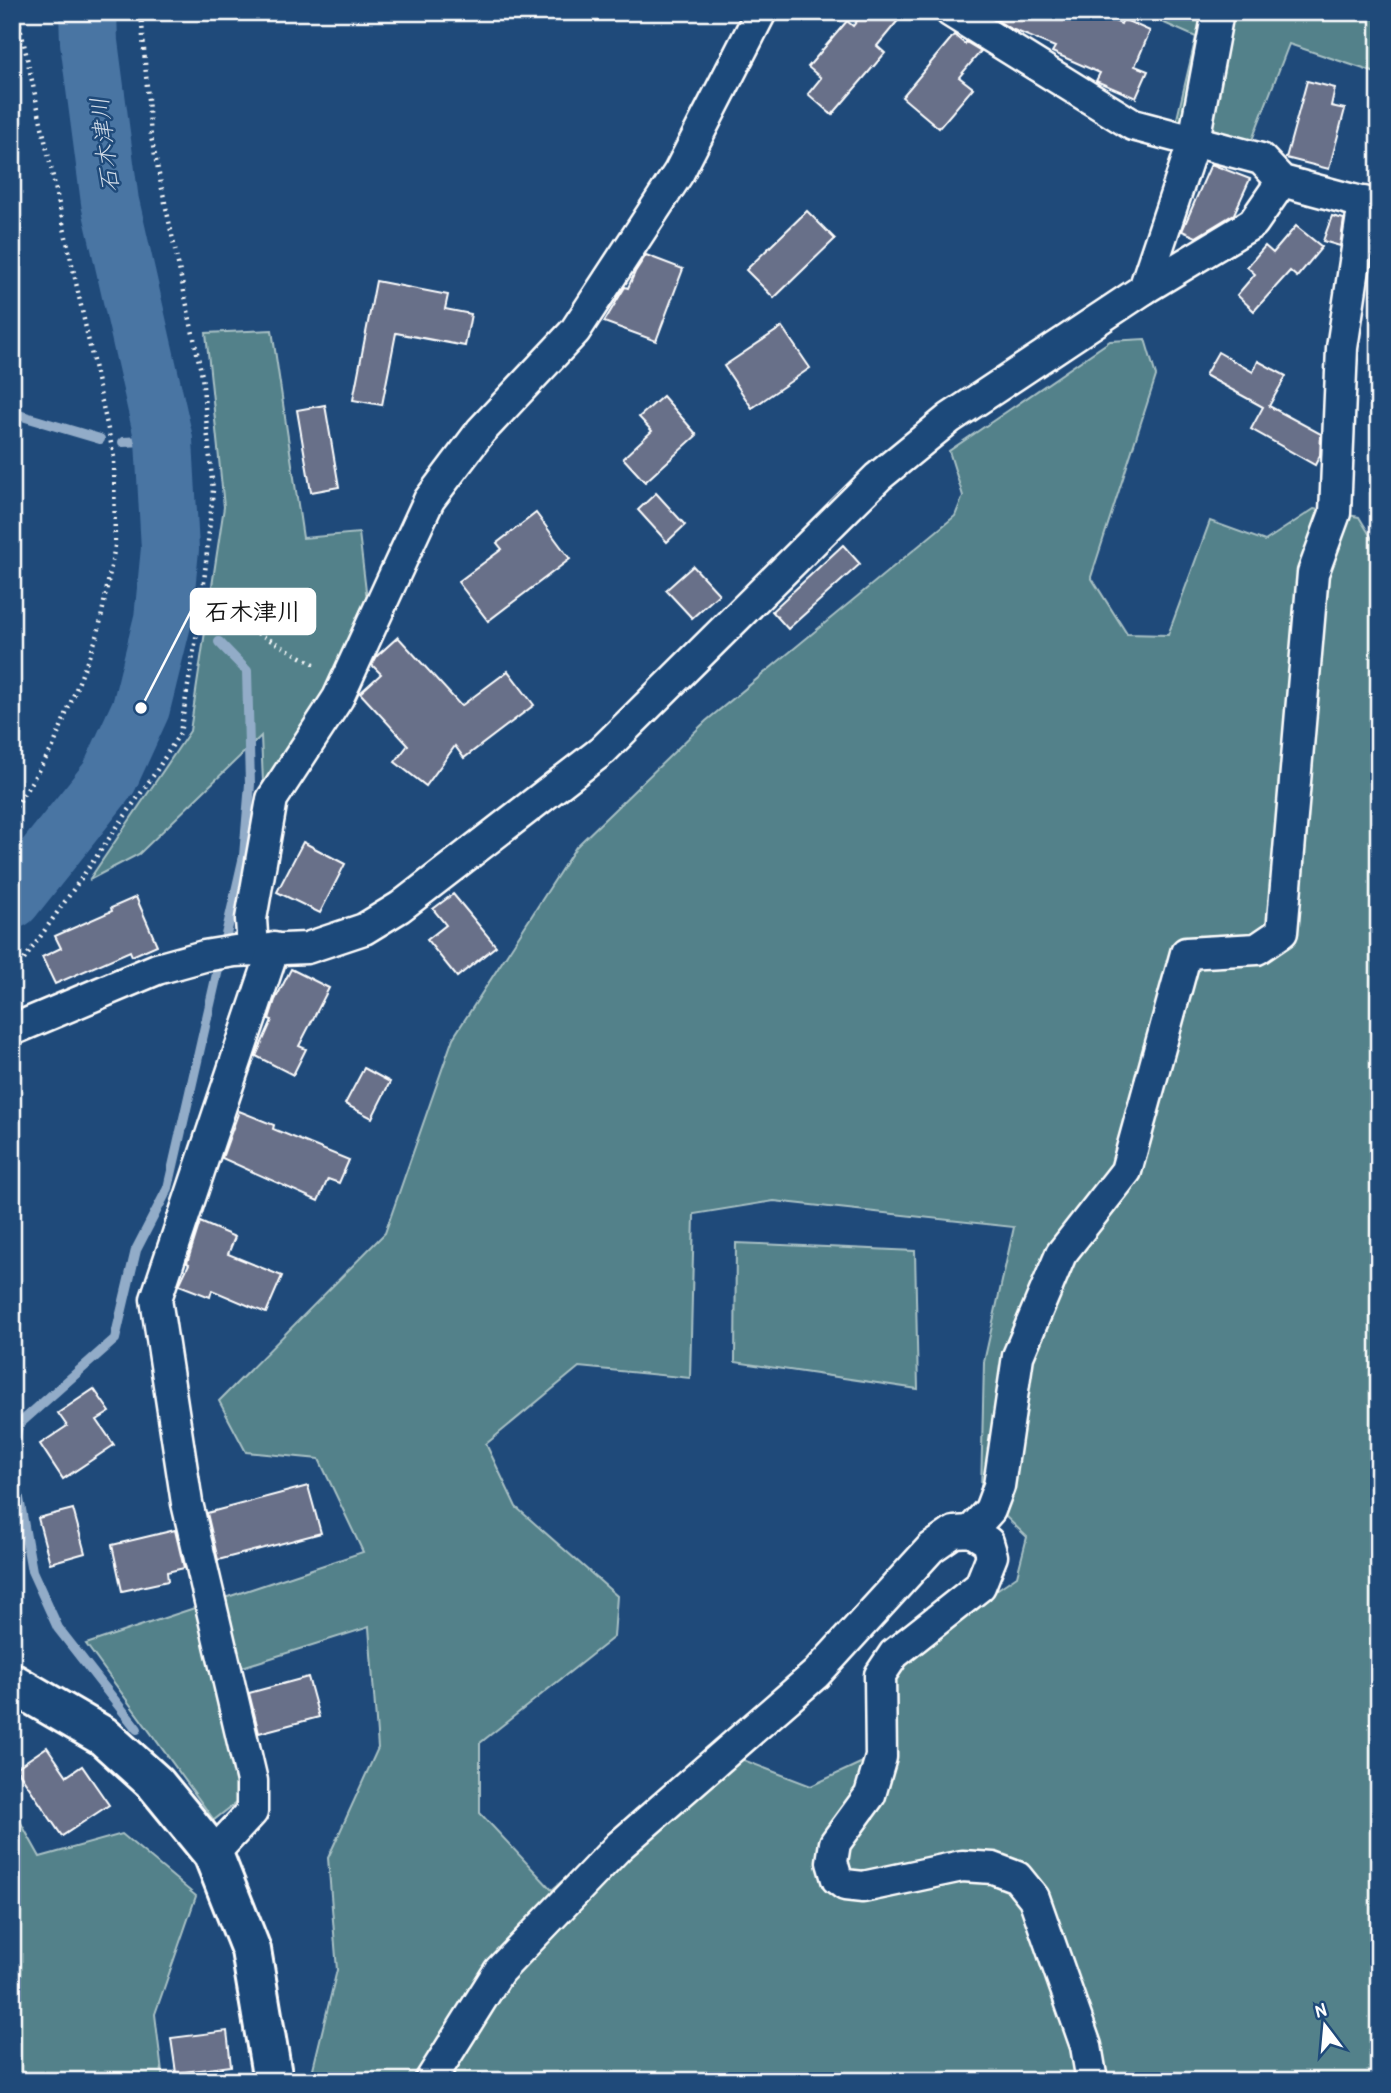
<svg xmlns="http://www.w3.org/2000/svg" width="1391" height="2093" font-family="'Patrick Hand','Klee One',sans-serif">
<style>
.green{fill:#52818a;stroke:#a8c0c4;stroke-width:2;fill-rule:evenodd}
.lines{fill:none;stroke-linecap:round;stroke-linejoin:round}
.stream{stroke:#92acc8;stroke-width:10}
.river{stroke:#4974a3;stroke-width:58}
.building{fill:#676f89;stroke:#fff;stroke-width:2}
.street-casing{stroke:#fff;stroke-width:35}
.secondary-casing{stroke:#fff;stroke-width:44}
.path{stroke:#fff;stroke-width:4.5;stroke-dasharray:2 5;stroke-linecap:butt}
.street{stroke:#1f4a7a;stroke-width:30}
.secondary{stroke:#1f4a7a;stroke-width:38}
.labels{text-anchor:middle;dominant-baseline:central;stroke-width:5;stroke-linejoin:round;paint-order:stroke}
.water-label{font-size:24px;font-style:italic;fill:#d2dce8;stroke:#1f4a7a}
.leader{fill:none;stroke:#fff;stroke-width:2.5}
.callout-dot{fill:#fff;stroke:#1f4a7a;stroke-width:2.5}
.callout{fill:#fff;stroke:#fff;stroke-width:2.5}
.callout-label{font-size:24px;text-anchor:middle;font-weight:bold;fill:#111}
</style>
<rect width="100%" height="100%" fill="#1f4a7a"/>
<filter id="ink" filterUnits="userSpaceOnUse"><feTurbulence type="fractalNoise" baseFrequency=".0143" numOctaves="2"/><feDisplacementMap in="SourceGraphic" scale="14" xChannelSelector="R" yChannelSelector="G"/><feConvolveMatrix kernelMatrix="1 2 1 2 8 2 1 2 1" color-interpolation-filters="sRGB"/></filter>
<g filter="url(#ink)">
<g class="green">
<path d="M 1145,12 L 1227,12 L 1234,16 L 1238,12 L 1379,12 L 1379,74 L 1289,44 L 1250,145 L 1175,127 L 1196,37 L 1146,15 Z"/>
<path d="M 272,330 L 303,538 L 359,533 L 368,608 L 331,707 L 264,806 L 261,736 L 139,854 L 89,880 L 190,731 L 224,507 L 206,333 Z"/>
<path d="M 1145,339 L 1156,376 L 1091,577 L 1127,634 L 1168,635 L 1210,521 L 1265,541 L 1314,509 L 1359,517 L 1379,550 L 1379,2081 L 310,2081 L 337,1970 L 328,1858 L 378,1748 L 369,1627 L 217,1675 L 246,1795 L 214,1820 L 86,1644 L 363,1552 L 319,1459 L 246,1452 L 219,1401 L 385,1233 L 453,1038 L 576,847 L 706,721 L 955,516 L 963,496 L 949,451 L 1110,341 ZM 774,1201 L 1014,1227 L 984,1362 L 981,1493 L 1027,1537 L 1017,1576 L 871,1675 L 867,1760 L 811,1786 L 712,1748 L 552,1890 L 480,1813 L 480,1743 L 614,1637 L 617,1596 L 516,1507 L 486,1444 L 579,1367 L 690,1378 L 694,1214 Z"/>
<path d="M 736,1243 L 915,1251 L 918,1389 L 735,1362 Z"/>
<path d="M 12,1807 L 40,1857 L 122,1834 L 196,1896 L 155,2014 L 163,2081 L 12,2081 Z"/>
</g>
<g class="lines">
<g class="stream">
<path d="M 12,413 L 100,439"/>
<path d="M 123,442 L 164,440"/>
<path d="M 163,619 L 189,623"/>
<path d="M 12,1457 L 18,1425 L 115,1339 L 136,1250 L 168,1188 L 244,856 L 250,784 L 247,671 L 219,642"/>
<path d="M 12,1459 L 32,1571 L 58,1628 L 137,1729"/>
</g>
<path class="river" d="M 12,900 L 109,778 L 141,708 L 163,619 L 170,549 L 164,440 L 110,202 L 89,42 L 88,12"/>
</g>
<g class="building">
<path d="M 864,12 L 905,12 L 877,46 L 885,53 L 832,115 L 808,94 L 821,78 L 808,67 L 847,21 L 853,26 Z"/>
<path d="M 985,12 L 1094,12 L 1121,24 L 1123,19 L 1150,31 L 1135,66 L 1148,71 L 1136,98 L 1096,81 L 1100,73 L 1052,52 L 1055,47 L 1009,28 Z"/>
<path d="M 954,35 L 965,44 L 966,42 L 981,51 L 959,77 L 973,88 L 939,128 L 902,97 Z"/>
<path d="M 1307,81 L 1335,88 L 1331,106 L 1345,109 L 1329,169 L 1286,158 Z"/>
<path d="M 1211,164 L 1250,179 L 1234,214 L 1196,237 L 1182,231 Z"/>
<path d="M 807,211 L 835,239 L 774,298 L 746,270 Z"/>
<path d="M 1332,216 L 1344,219 L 1340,246 L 1323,241 Z"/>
<path d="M 1296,226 L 1322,247 L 1297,277 L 1290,271 L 1254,311 L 1237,295 L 1255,274 L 1247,267 L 1265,246 L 1273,253 Z"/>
<path d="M 646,255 L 683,269 L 656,341 L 604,322 L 625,287 L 628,288 L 635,272 Z"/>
<path d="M 376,281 L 448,295 L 445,309 L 471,314 L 465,346 L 396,333 L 382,405 L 353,400 Z"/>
<path d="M 782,327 L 810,368 L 752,408 L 724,366 Z"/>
<path d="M 1218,352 L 1253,372 L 1258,361 L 1286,376 L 1269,406 L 1321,434 L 1320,455 L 1315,465 L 1251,429 L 1263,407 L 1205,375 Z"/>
<path d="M 663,396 L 697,435 L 645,482 L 623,458 L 652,431 L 639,417 Z"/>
<path d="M 325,405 L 339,487 L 311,492 L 297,410 Z"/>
<path d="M 656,493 L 685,525 L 667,542 L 638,510 Z"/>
<path d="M 536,513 L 570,559 L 488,621 L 458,582 L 502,549 L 497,543 Z"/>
<path d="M 843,545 L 860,564 L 788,629 L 772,611 Z"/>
<path d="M 693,566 L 719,594 L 692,618 L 666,590 Z"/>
<path d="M 398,637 L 461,706 L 508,671 L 534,705 L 464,758 L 455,746 L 426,786 L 395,762 L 408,745 L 360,693 L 381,674 L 372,665 L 377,656 Z"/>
<path d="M 303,842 L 345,864 L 320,913 L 277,892 Z"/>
<path d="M 453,894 L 496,946 L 457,977 L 427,940 L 446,925 L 433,909 Z"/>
<path d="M 136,897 L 157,945 L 132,956 L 130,951 L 55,984 L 42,957 L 61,948 L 55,936 L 112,911 L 111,908 Z"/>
<path d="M 291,969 L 329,988 L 299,1046 L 306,1049 L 293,1075 L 256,1056 L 272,1020 L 269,1019 L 275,1000 Z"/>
<path d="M 364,1068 L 390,1082 L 372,1118 L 345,1104 Z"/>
<path d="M 239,1111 L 274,1125 L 273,1129 L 349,1160 L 339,1183 L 328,1179 L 318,1201 L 222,1158 Z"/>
<path d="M 200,1222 L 235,1237 L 228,1254 L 282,1276 L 266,1313 L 212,1290 L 210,1297 L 179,1285 L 189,1264 L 187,1263 Z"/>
<path d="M 94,1389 L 110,1412 L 97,1420 L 114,1445 L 63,1479 L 40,1444 L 67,1426 L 58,1413 Z"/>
<path d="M 308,1486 L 321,1533 L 218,1560 L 207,1513 Z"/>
<path d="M 73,1509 L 85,1553 L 50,1563 L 38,1518 Z"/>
<path d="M 175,1530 L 184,1568 L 167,1572 L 168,1581 L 122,1591 L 112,1545 Z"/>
<path d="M 308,1677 L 319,1717 L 259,1733 L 249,1693 Z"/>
<path d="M 47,1747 L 67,1776 L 82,1766 L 109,1805 L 62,1836 L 16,1768 Z"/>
<path d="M 227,2031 L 231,2066 L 176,2073 L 171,2038 Z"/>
</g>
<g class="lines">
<g class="street-casing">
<g id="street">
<path d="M 951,12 L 1133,125 L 1261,159 L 1282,181 L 1379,207"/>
<path d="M 1144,289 L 1253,223 L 1282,181"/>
<path d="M 253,949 L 251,919 L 272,799 L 338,698 L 429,500 L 481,431 L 575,331 L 679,172 L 761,12"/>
<path d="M 12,1030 L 157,969 L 204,956 L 235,951 L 307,948 L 364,929 L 400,907 L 603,750 L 878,477 L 950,418 L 1144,289 L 1194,140 L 1218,12"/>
<path d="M 971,1531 L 990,1510 L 999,1486 L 1018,1356 L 1061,1254 L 1126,1171 L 1186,953 L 1257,949 L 1282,932 L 1313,573 L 1335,513 L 1342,348 L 1364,202"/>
<path d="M 213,1854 L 252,1812 L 252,1781 L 187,1503 L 156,1299 L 274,948"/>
<path d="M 430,2081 L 499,1971 L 619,1846 L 816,1674 L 931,1548 L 954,1532 L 971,1531 L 988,1542 L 992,1556 L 980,1586 L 894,1654 L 880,1675 L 881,1757 L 870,1795 L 835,1843 L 832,1862 L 837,1879 L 845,1885 L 863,1887 L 962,1866 L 993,1868 L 1017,1877 L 1034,1898 L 1086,2046 L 1092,2081"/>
</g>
</g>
<g class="secondary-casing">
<path id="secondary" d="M 12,1683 L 103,1736 L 155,1783 L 213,1854 L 251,1950 L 273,2081"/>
</g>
<g class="path">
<path d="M 202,603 L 318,666"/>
<path d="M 12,813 L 53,747 L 98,634 L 115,546 L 114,457 L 17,12"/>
<path d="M 12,977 L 155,773 L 180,733 L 202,603 L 213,490 L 202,376 L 151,137 L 141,12"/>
</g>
<use href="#street" class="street"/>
<use href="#secondary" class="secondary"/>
</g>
</g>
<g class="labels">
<g class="water-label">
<text transform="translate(104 145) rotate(-97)">石木津川</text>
</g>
</g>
<path class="leader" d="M141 708L191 611"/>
<circle class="callout-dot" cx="141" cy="708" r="7"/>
<rect class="callout" x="191" y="589" width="124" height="45" rx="7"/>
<g class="callout-label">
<text x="253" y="620">石木津川</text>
</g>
<rect width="1391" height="2093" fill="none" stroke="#1f4a7a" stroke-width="42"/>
<rect x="21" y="21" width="1349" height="2051" fill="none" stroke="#fff" stroke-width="2.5" filter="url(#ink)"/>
<g transform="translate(1325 2026) rotate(344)" stroke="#1f4a7a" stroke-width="5" paint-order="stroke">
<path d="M0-5L12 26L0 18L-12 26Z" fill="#ffffff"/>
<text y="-10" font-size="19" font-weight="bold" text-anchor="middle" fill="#ffffff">N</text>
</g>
</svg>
